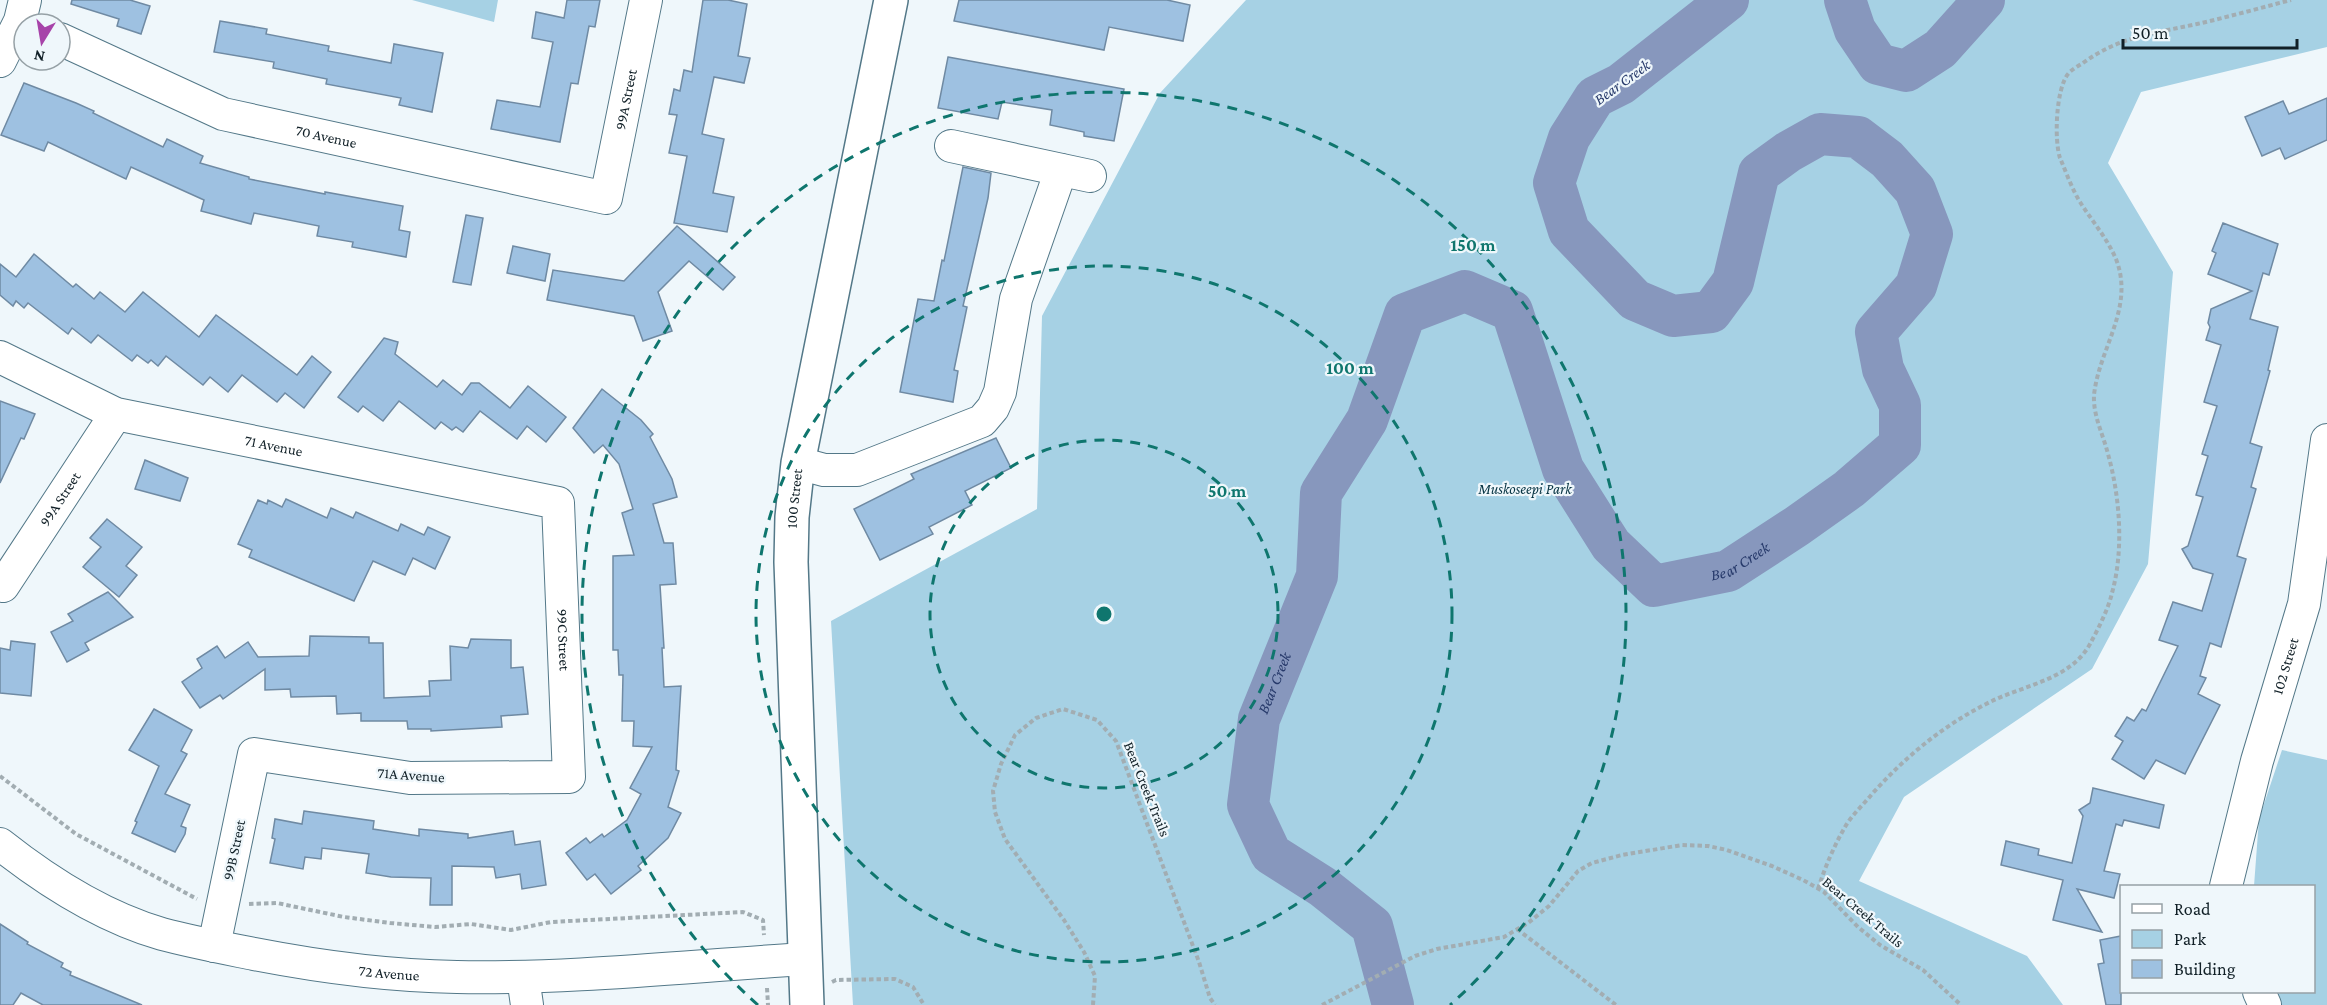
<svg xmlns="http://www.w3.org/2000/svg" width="2327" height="1005" font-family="'Crimson Pro',serif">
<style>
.green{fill:#a6d1e4}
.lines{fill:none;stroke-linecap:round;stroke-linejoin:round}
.river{stroke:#8797bd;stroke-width:42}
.building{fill:#9ec1e1;stroke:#6f8aa3;stroke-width:1.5}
.minor-casing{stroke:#537888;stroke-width:34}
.major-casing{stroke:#537888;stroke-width:36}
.path{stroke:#a2adb2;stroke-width:4;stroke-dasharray:4.5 3;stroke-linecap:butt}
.minor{stroke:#fff;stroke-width:32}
.major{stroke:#fff;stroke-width:33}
.ring{fill:none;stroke:#0f766e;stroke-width:3;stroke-dasharray:10 8}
.labels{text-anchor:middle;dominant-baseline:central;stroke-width:4.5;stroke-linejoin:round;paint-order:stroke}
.street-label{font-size:15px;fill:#112027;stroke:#eff7fb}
.park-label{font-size:15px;font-style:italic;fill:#053342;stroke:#eff7fb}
.water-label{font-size:16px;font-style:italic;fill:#26396a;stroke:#eff7fb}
.centre{fill:#0f766e;stroke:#eff7fb;stroke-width:3}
.ring-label{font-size:18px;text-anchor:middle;font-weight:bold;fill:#0f766e;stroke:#eff7fb;stroke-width:4.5;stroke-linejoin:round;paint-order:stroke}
</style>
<rect width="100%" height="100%" fill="#eff7fb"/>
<g class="green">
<path d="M 412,0 L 498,0 L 494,22 Z"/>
<path d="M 1246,0 L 2327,0 L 2327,47 L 2141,92 L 2108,163 L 2173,272 L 2148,564 L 2092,669 L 1904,797 L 1859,881 L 2027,956 L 2063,1005 L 853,1005 L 831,621 L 1037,509 L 1042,316 L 1160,93 Z"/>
<path d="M 2282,750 L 2327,760 L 2327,1005 L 2281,1005 L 2274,992 L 2314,992 L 2314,886 L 2254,886 L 2259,819 Z"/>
</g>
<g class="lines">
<g class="river">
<path d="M 1845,0 L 1855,30 L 1878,64 L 1906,71 L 1940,49 L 1984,0"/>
<path id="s1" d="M 1393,1005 L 1372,926 L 1323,887 L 1271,854 L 1248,805 L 1259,719 L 1317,576 L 1321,493 L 1367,420 L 1405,314 L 1465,291 L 1512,311 L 1563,469 L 1611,545 L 1654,586 L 1728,571 L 1797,526 L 1849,489 L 1900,445 L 1900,405 L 1883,369 L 1876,332 L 1916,286 L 1932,234 L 1915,190 L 1887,159 L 1858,137 L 1820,134 L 1788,152 L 1759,173 L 1733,282 L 1711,312 L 1673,316 L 1635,300 L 1569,231 L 1554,183 L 1569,138 L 1595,97 L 1621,84 L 1728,0"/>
</g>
</g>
<g class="building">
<path d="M 72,0 L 130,0 L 150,6 L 141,34 L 117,26 L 119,19 L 71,4 Z"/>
<path d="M 567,0 L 600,0 L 595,27 L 589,26 L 578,84 L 571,83 L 560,142 L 491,129 L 497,100 L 540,107 L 553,42 L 532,38 L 536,12 L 564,18 Z"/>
<path d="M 703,0 L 728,0 L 747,4 L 738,56 L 750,58 L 744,83 L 714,77 L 702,134 L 724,139 L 713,193 L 734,197 L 727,232 L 674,223 L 687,156 L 669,153 L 677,115 L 669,114 L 674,89 L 680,91 L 684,70 L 692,72 Z"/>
<path d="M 959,0 L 1167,0 L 1190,5 L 1183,41 L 1109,27 L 1104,50 L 954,21 Z"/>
<path d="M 220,21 L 267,29 L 266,34 L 329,46 L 328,51 L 391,63 L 394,44 L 443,53 L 432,112 L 399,105 L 401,98 L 326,84 L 327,79 L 273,68 L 274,62 L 214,52 Z"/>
<path d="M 948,57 L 1124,89 L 1114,141 L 1084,136 L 1084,132 L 1050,125 L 1052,110 L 1002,102 L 998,119 L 938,108 Z"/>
<path d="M 24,83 L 76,103 L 94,111 L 93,113 L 163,147 L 167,139 L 203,156 L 200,163 L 249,177 L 249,179 L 325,194 L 325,192 L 403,206 L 399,230 L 410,232 L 406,257 L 352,247 L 353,242 L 317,236 L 319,226 L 254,213 L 251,224 L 201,211 L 204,200 L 131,167 L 126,179 L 48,142 L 44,151 L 1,135 Z"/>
<path d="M 2327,98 L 2327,140 L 2285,159 L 2280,148 L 2262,156 L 2245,117 L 2283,101 L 2289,114 Z"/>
<path d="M 963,167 L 991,173 L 988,198 L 963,306 L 967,307 L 954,370 L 958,371 L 953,402 L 900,392 L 918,299 L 934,301 L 942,260 L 944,261 Z"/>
<path d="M 466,215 L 483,218 L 471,285 L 453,282 Z"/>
<path d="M 2223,223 L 2278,244 L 2269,275 L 2263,273 L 2250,319 L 2278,327 L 2268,370 L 2270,371 L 2250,443 L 2262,447 L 2251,487 L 2256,489 L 2237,556 L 2246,559 L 2221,647 L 2210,643 L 2200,676 L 2206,678 L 2198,694 L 2220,705 L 2185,774 L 2156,760 L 2144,779 L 2112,759 L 2123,741 L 2115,736 L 2127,717 L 2134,721 L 2142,709 L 2146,711 L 2178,646 L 2159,640 L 2173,602 L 2202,611 L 2213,574 L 2193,568 L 2182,549 L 2188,546 L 2203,497 L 2196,495 L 2208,456 L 2202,454 L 2217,406 L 2204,402 L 2221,345 L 2206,340 L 2210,327 L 2208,323 L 2211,309 L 2252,291 L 2208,274 L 2216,253 L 2212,251 Z"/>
<path d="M 677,226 L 735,277 L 723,290 L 689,261 L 658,292 L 672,331 L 643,341 L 634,316 L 547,300 L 553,270 L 624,281 Z"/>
<path d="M 513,246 L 550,254 L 545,281 L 507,273 Z"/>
<path d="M 34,254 L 73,287 L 76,284 L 94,299 L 100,292 L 125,312 L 143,292 L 199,337 L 216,315 L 297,375 L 312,356 L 331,372 L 304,408 L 285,393 L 277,402 L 242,375 L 228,392 L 210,377 L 203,385 L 166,356 L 158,366 L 151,360 L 148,363 L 137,355 L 132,361 L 98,335 L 91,343 L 72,328 L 68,334 L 28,303 L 24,308 L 16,301 L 13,306 L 0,295 L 0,264 L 16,277 Z"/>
<path d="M 384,338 L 398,342 L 395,354 L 437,387 L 443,380 L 462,395 L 471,383 L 479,383 L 510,408 L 528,386 L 566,417 L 546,442 L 527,426 L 517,439 L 480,411 L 463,432 L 456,427 L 452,430 L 441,422 L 435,429 L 399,401 L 383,421 L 363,406 L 358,412 L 338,397 Z"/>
<path d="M 602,389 L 641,420 L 653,434 L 650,437 L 672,479 L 677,497 L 653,504 L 664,543 L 673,543 L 676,584 L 660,585 L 664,648 L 662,648 L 664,687 L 681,686 L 676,770 L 679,771 L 668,807 L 681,813 L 668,838 L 638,866 L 641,870 L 611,894 L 595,874 L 587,880 L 566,853 L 586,838 L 590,843 L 602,834 L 604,837 L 627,820 L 641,794 L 630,788 L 652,747 L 633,746 L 634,721 L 622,721 L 623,675 L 619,675 L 618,650 L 613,650 L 613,556 L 634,555 L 622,513 L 633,509 L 619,464 L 603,445 L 594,453 L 573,428 Z"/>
<path d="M 0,401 L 35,414 L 24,439 L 21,438 L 0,483 Z"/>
<path d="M 996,438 L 1011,468 L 965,491 L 972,505 L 929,527 L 933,534 L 880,560 L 854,509 L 914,479 L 911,474 Z"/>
<path d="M 145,460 L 188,478 L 180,501 L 135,489 Z"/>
<path d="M 286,499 L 327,518 L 331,508 L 353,518 L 356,512 L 398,531 L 401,524 L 424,535 L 428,527 L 450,537 L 435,569 L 413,558 L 405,575 L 373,561 L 354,601 L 249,557 L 252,550 L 238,544 L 258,500 L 267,504 L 268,500 L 282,507 Z"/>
<path d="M 107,519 L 142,547 L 126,566 L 137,575 L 119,597 L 83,567 L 101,547 L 90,538 Z"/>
<path d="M 108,592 L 133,617 L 85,643 L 89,650 L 67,662 L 51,632 L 73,621 L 68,614 Z"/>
<path d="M 310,636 L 369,637 L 369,643 L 383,643 L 384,698 L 430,696 L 429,681 L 451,680 L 450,646 L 468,648 L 471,639 L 511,640 L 511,668 L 523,667 L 528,714 L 501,716 L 502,727 L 431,731 L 431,729 L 408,729 L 407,721 L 361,721 L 361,713 L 337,714 L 336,696 L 291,697 L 290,689 L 265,690 L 265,669 L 223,699 L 220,695 L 200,708 L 182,682 L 202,668 L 197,659 L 217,646 L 225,658 L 248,642 L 258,657 L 309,656 Z"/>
<path d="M 11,641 L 35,644 L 31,696 L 0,693 L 0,648 L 10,650 Z"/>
<path d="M 154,709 L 192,730 L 181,751 L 187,754 L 165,794 L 190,805 L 181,826 L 186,828 L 185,834 L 175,852 L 132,833 L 137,822 L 135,821 L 159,766 L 129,750 Z"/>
<path d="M 2093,788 L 2164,805 L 2159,828 L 2124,820 L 2122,826 L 2116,824 L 2104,871 L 2120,874 L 2114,898 L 2077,889 L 2102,932 L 2053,920 L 2063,880 L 2001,865 L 2006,841 L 2039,849 L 2038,855 L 2072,863 L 2083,816 L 2079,810 L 2090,803 Z"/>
<path d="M 304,811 L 374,821 L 373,829 L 419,836 L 419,829 L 468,834 L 468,838 L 513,831 L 515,845 L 540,841 L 546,885 L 522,889 L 520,874 L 496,878 L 494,867 L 452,866 L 452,905 L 430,905 L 431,878 L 391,877 L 366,873 L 369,854 L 322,848 L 321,859 L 305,857 L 303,869 L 270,863 L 275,839 L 272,838 L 275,819 L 302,824 Z"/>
<path d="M 0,924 L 28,942 L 27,944 L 63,963 L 61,967 L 71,972 L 70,975 L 142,1005 L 43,1005 L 21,993 L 13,1005 L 0,1005 Z"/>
<path d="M 2121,936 L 2121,1005 L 2106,1005 L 2098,964 L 2104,963 L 2100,940 Z"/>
</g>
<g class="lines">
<g class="minor-casing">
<g id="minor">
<path id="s2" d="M 60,39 L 223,114 L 606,198 L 646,0"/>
<path d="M 0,61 L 20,21 L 25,0"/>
<path d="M 951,146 L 1090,176"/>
<path id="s3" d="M 0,357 L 116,414 L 558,503 L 569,777 L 410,778 L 254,754 L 214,946"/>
<path d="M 798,463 L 824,470 L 857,470 L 982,421 L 993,408 L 1000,392 L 1016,299 L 1061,170"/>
<path id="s4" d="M 3,586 L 116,414"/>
<path id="s5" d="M 0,844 C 48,882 103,917 162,934 C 192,942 224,948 254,954 C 321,967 389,976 457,977 C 572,979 689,966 805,959"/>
<path id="s6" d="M 2226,886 L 2257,761 L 2304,604 L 2327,440"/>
<path d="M 523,977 L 527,1005"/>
<path d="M 2259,992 L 2265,1005"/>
</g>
</g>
<g class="major-casing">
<g id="major">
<path id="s7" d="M 807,1005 L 791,562 L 792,517 L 798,463 L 891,0"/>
</g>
</g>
<g class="path">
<path d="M 0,776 L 76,834 L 197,899"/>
<path d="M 1818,889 C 1825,867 1834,846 1845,827 C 1852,815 1863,805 1872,794 C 1907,755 1945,724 1992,701 C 2025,685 2071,679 2090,644 C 2098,629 2108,610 2112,593 C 2124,550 2120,497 2108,454 C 2103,434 2093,416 2094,395 C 2099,348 2135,308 2116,259 C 2107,238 2092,221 2080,202 C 2072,189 2066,172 2060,158 C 2054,140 2056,89 2068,74 C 2071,70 2078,66 2083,63 C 2118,37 2155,33 2197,24 C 2228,17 2260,8 2291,0"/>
<path d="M 249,904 L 277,903 L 344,917 L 390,923 L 435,927 L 471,924 L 511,930 L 551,922 L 743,912 L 763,920 L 764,935"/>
<path d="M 1517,929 L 1616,1005"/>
<path d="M 832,982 L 836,980 L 895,979 L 913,987 L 924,1005"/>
<path d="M 767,988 L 768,1005"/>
<path d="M 1093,1005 L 1095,976 L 1084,952 L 1064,920 L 1005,839 L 995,812 L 993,791 L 1001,764 L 1015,735 L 1036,718 L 1063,709 L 1097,720 L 1116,741 L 1199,962 L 1210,998 L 1215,1005"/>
<path d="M 1322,1005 L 1415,956 L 1437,949 L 1504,937 L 1528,923 L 1549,906 L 1578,871 L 1592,863 L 1622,855 L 1682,845 L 1708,846 L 1727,850 L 1772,866 L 1803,880 L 1824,892 L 1858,927 L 1880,945 L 1923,970 L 1961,1005"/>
</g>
<use href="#minor" class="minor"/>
<use href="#major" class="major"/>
</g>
<g class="ring">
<circle cx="1104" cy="614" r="174"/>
<circle cx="1104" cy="614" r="348"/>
<path d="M758 1005A522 522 0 1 1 1450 1005"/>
</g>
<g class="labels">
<g class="street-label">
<text stroke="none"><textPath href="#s2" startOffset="672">99A Street</textPath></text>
<text stroke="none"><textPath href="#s2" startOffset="285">70 Avenue</textPath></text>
<text stroke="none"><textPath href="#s3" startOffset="290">71 Avenue</textPath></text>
<text stroke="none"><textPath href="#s7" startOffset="507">100 Street</textPath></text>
<text stroke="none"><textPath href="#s4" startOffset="104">99A Street</textPath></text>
<text stroke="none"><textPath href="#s3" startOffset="717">99C Street</textPath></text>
<text stroke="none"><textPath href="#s6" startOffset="228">102 Street</textPath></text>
<text transform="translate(411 775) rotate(4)">71A Avenue</text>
<text transform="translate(1147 789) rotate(68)">Bear Creek Trails</text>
<text transform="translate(234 850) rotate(-78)">99B Street</text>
<text transform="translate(1863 912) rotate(40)">Bear Creek Trails</text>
<text stroke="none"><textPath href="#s5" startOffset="417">72 Avenue</textPath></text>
</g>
<g class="park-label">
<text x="1525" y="489">Muskoseepi Park</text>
</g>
<g class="water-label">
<text transform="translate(1622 82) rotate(-36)">Bear Creek</text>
<text stroke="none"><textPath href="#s1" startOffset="1304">Bear Creek</textPath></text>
<text stroke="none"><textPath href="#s1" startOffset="386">Bear Creek</textPath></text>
</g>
</g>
<circle cx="1104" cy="614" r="9" class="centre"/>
<g class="ring-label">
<text x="1473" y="251">150 m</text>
<text x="1350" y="374">100 m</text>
<text x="1227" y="497">50 m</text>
</g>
<rect x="2120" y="885" width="195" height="108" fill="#eff7fb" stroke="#96a1a6" stroke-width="1.5"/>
<rect x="2132" y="904" width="30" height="9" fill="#ffffff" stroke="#96a1a6" stroke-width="1.5"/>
<text x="2174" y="915" font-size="18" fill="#112027">Road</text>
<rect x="2132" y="930" width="30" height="18" fill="#a6d1e4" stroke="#96a1a6" stroke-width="1.5"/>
<text x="2174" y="945" font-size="18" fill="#112027">Park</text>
<rect x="2132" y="960" width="30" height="18" fill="#9ec1e1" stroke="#96a1a6" stroke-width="1.5"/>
<text x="2174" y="975" font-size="18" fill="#112027">Building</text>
<g transform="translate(42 42) rotate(191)"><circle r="28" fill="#eff7fb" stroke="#96a1a6" stroke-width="1.5"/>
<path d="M0-4.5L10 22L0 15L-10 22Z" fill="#a743a9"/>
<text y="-9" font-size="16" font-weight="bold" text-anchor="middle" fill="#112027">N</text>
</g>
<path d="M2123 39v9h174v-9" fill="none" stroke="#112027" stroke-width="3"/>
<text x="2132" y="39" font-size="18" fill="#112027" stroke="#eff7fb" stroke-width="4.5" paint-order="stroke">50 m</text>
</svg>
